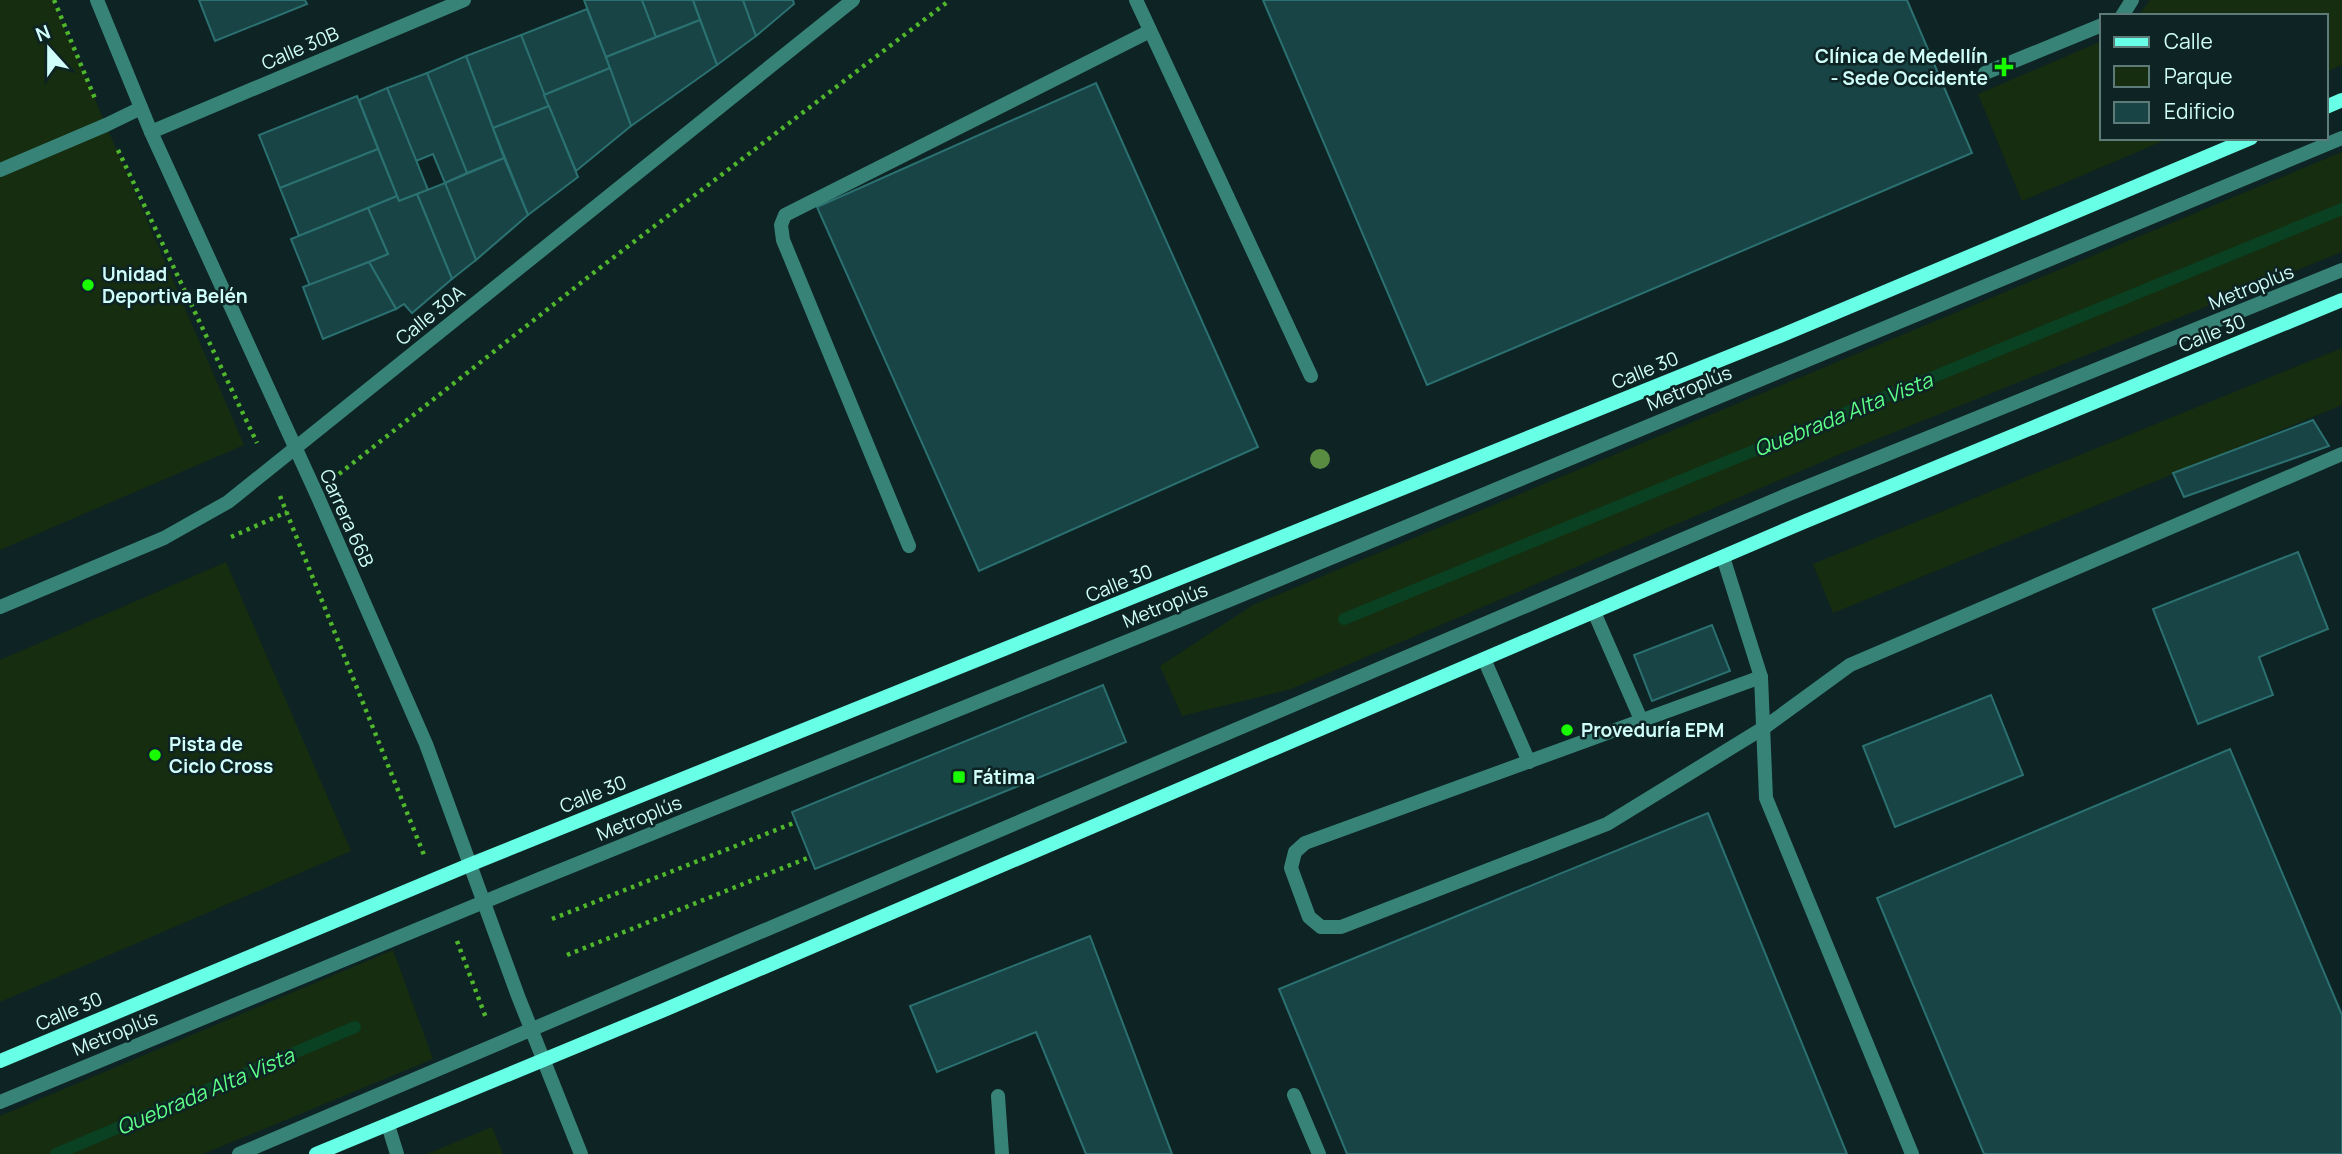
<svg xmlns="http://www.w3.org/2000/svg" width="2342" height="1154" font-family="Manrope,sans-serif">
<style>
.green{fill:#172d10}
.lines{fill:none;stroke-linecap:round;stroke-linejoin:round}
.stream{stroke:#094122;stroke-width:12}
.building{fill:#194445;stroke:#2b7171;stroke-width:2}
.path{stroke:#50b72c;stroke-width:4.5;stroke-dasharray:3.5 5;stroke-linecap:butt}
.service{stroke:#388377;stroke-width:14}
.pedestrian{stroke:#388377;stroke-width:14}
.minor{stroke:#388377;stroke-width:14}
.tertiary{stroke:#388377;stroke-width:14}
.secondary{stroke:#67ffe5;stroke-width:14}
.tree{fill:#598c41}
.poi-dot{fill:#18fb00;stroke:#0e2323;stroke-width:2.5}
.labels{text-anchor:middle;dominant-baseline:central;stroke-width:5;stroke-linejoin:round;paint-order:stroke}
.street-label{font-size:19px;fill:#d0fffb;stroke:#0e2323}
.poi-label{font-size:19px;font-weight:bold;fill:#d0fffb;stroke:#0e2323;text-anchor:start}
.water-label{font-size:21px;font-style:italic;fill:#5eff89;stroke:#0e2323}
</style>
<rect width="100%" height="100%" fill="#0e2323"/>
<g class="green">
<path d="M 0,0 L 52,0 L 244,445 L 0,550 Z"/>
<path d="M 2150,0 L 2342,0 L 2342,65 L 2326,72 L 2326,16 L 2138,16 Z"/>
<path d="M 2102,41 L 2102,138 L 2170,138 L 2022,201 L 1978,94 Z"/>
<path d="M 2342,152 L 2342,252 L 1845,452 L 1291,689 L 1182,716 L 1160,666 L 1253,605 Z"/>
<path d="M 2342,348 L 2342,405 L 1833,613 L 1813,564 Z"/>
<path d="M 226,562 L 351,851 L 0,1002 L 0,660 Z"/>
<path d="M 393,950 L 433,1059 L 203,1154 L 0,1154 L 0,1116 Z"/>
<path d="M 492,1127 L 503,1154 L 427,1154 Z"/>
</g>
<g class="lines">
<g class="stream">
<path d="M 1344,619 L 2342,209"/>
<path d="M 56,1154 L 355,1027"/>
</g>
</g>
<g class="building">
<path d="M 199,0 L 305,0 L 307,4 L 215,41 Z"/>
<path d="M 584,0 L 642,0 L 656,37 L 606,57 Z"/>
<path d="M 642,0 L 693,0 L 700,20 L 656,37 Z"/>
<path d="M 693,0 L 743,0 L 756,36 L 717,65 Z"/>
<path d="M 743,0 L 793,0 L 794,4 L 756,36 Z"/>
<path d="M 1263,0 L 1907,0 L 1972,153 L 1427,385 Z"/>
<path d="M 587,9 L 610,68 L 544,95 L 521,35 Z"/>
<path d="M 700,20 L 717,65 L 631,126 L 606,57 Z"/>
<path d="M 521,35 L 549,106 L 493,128 L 466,56 Z"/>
<path d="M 466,56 L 504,158 L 467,173 L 427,73 Z"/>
<path d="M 610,68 L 631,126 L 576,171 L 544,95 Z"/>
<path d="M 427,73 L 467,173 L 445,183 L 433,154 L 416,161 L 387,88 Z"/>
<path d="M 1096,83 L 1258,447 L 979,571 L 817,207 Z"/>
<path d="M 387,88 L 428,190 L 399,201 L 359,100 Z"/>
<path d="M 357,96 L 378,149 L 280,188 L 259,135 Z"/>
<path d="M 549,106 L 578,177 L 528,215 L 493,128 Z"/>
<path d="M 378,149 L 397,196 L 299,236 L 280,188 Z"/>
<path d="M 504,158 L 528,215 L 476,260 L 445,183 Z"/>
<path d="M 445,183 L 476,260 L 452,279 L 417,194 Z"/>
<path d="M 417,194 L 452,279 L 412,313 L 404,304 L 396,309 L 369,262 L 388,254 L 368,208 L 397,196 L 399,201 Z"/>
<path d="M 368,208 L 388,254 L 310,286 L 291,239 Z"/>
<path d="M 369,262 L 396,309 L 323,339 L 303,287 Z"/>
<path d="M 2313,420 L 2329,446 L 2184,497 L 2173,473 Z"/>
<path d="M 2298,552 L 2328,629 L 2259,657 L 2273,695 L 2198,724 L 2153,609 Z"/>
<path d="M 1712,625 L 1730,671 L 1652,701 L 1634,655 Z"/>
<path d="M 1103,685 L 1126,742 L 815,869 L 792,812 Z"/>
<path d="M 1991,695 L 2023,775 L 1895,827 L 1863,746 Z"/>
<path d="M 2230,749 L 2342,1015 L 2342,1154 L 1984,1154 L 1877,898 Z"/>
<path d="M 1708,813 L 1847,1154 L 1347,1154 L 1279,989 Z"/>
<path d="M 1090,936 L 1172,1154 L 1086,1154 L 1036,1032 L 937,1072 L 910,1006 Z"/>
</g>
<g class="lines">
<g class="path">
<path d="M 54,0 L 96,101"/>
<path d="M 118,150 L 257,443"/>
<path d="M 339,474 L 601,267 L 950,0"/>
<path d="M 280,496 L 424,855"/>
<path d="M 231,537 L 287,512"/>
<path d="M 552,919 L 796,822"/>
<path d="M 457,941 L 486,1018"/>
<path d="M 567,955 L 810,857"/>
</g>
<g class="service">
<path d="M 1136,0 L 1311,376"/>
<path d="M 0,170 L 106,125 L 141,108"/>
<path d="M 909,546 L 783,240 L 781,225 L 785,215 L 1150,31"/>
<path d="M 1723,557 L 1761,677 L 1766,798 L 1912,1154"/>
<path d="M 1594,612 L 1642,722"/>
<path d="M 1484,659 L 1529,762"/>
<path d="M 1761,677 L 1305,843 L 1295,852 L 1291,868 L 1309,917 L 1321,927 L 1341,927 L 1607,824 L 1765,727 L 1850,665 L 2342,454"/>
<path d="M 1294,1095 L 1319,1154"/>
<path d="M 998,1096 L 1002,1154"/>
<path d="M 0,1102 L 537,880 L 1232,599 L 2342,138"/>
<path d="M 388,1125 L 397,1154"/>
<path d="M 239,1154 L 1789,494 L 2342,270"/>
</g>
<g class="pedestrian">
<path d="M 2122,16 L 2132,0"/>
<path d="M 1985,73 L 2102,25"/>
</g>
<path class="minor" d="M 151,132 L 464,0"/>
<g class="tertiary">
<path d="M 97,0 L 151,132 L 317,495 L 426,744 L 518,996 L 581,1154"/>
<path d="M 0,607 L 164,538 L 228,502 L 853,0"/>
</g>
<g class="secondary">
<path d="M 2326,107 L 2342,100"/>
<path d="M 0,1061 L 469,865 L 1780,336 L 2251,138"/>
<path d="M 316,1154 L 664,1010 L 1806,521 L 2342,300"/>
</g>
</g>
<circle class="tree" cx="1320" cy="459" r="10"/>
<g class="poi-dot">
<path d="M2000.5 56.5h7v7h7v7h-7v7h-7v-7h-7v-7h7z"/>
<circle cx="88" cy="285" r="7"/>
<circle cx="1567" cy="730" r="7"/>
<circle cx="155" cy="755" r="7"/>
<rect x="952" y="770" width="14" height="14" rx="3.5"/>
</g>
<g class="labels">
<g class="street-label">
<text transform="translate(300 48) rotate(-23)">Calle 30B</text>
<text transform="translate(2251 287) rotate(-22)">Metroplús</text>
<text transform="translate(430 315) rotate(-39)">Calle 30A</text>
<text transform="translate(2212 333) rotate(-22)">Calle 30</text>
<text transform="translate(1645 370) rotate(-22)">Calle 30</text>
<text transform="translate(1689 388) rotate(-22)">Metroplús</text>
<text transform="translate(347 518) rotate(66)">Carrera 66B</text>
<text transform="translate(1119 583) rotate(-22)">Calle 30</text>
<text transform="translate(1165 605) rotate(-22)">Metroplús</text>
<text transform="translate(593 794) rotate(-22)">Calle 30</text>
<text transform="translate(639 818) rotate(-22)">Metroplús</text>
<text transform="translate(69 1011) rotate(-23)">Calle 30</text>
<text transform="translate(115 1033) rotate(-22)">Metroplús</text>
</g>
<g class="poi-label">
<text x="1988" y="56" text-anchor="end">Clínica de Medellín<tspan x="1988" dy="22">- Sede Occidente</tspan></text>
<text x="102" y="274">Unidad<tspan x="102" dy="22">Deportiva Belén</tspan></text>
<text x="1581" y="730">Proveduría EPM</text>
<text x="169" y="744">Pista de<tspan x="169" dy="22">Ciclo Cross</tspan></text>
<text x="973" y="777">Fátima</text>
</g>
<g class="water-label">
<text transform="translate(1843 414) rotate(-22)">Quebrada Alta Vista</text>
<text transform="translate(205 1091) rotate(-23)">Quebrada Alta Vista</text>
</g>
</g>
<rect x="2100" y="14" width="228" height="126" fill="#0e2323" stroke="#5c7b79" stroke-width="2"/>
<rect x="2114" y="37" width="35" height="10" fill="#67ffe5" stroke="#5c7b79" stroke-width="2"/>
<text x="2164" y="49" font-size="21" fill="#d0fffb">Calle</text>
<rect x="2114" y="66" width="35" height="21" fill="#172d10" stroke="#5c7b79" stroke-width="2"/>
<text x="2164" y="84" font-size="21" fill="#d0fffb">Parque</text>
<rect x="2114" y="102" width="35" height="21" fill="#194445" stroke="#5c7b79" stroke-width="2"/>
<text x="2164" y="119" font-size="21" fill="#d0fffb">Edificio</text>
<g transform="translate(49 49) rotate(339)" stroke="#0e2323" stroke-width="5" paint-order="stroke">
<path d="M0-5L12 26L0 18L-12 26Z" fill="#d0fffb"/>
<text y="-10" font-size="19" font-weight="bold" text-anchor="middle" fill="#d0fffb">N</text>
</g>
</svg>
